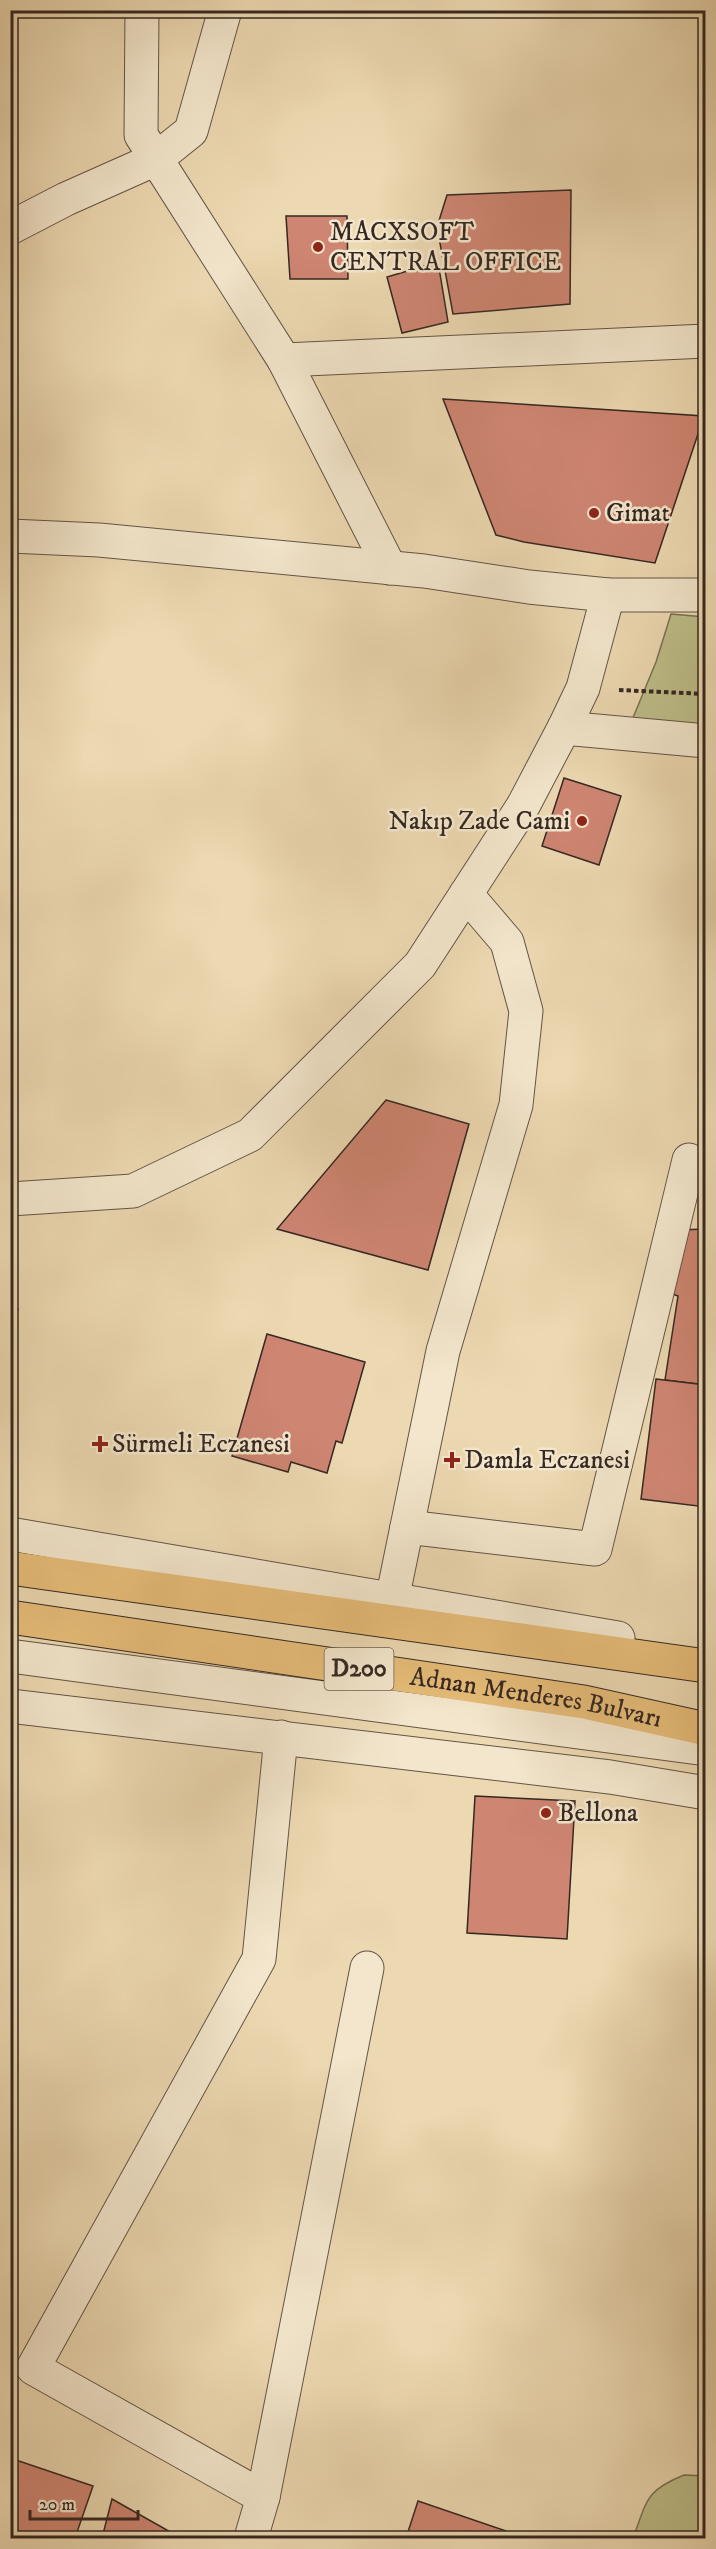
<svg xmlns="http://www.w3.org/2000/svg" width="716" height="2549" font-family="'IM FELL DW Pica',serif">
<style>
.green{fill:#bdbd88;stroke:#797255;stroke-width:1.5}
.building{fill:#ce8572;stroke:#352822;stroke-width:1.5}
.lines{fill:none;stroke-linecap:round;stroke-linejoin:round}
.minor-casing{stroke:#635446;stroke-width:35}
.highway-casing{stroke:#352822;stroke-width:35}
.path{stroke:#352822;stroke-width:4;stroke-dasharray:4.5 3;stroke-linecap:butt}
.minor{stroke:#f3e6cc;stroke-width:33}
.highway{stroke:#e6bc78;stroke-width:33}
.poi-dot{fill:#8f2418;stroke:#f3e6cc;stroke-width:2}
.labels{text-anchor:middle;dominant-baseline:central;stroke-width:5;stroke-linejoin:round;paint-order:stroke}
.shield{fill:#f3e6cc;stroke:#6e6155;stroke-width:1.5}
.shield-label{font-size:24px;font-weight:bold;fill:#352822}
.poi-label{font-size:26px;fill:#352822;stroke:#f3e6cc;text-anchor:start}
.street-label{font-size:26px;fill:#352822;stroke:#f3e6cc}
</style>
<rect width="100%" height="100%" fill="#ecd8b1"/>
<filter id="stains"><feTurbulence type="fractalNoise" baseFrequency=".00333" numOctaves="4"/><feColorMatrix values="0 0 0 0 .2 0 0 0 0 .09 0 0 0 0 .02 0 0 0 .5 -.17"/></filter>
<radialGradient id="worn" r=".72"><stop offset=".6" stop-color="#630" stop-opacity="0"/><stop offset="1" stop-color="#630" stop-opacity=".3"/></radialGradient>
<g class="green">
<path d="M 671,614 L 705,617 L 705,730 L 630,725 L 656,662 Z"/>
<path d="M 684,2475 L 705,2476 L 705,2538 L 633,2538 C 647,2502 644,2491 684,2475 Z"/>
</g>
<g class="building">
<path d="M 571,190 L 570,304 L 453,314 L 437,227 L 447,195 Z"/>
<path d="M 286,216 L 347,216 L 348,279 L 290,279 Z"/>
<path d="M 438,262 L 448,322 L 402,333 L 387,277 Z"/>
<path d="M 443,399 L 704,416 L 655,563 L 524,542 L 496,535 Z"/>
<path d="M 564,778 L 621,796 L 599,865 L 542,846 Z"/>
<path d="M 386,1100 L 469,1124 L 428,1270 L 277,1229 Z"/>
<path d="M 704,1229 L 706,1230 L 706,1385 L 665,1380 L 678,1296 L 670,1293 L 681,1230 Z"/>
<path d="M 10,1307 L 18,1309 L 10,1335 Z"/>
<path d="M 267,1334 L 365,1362 L 342,1443 L 336,1441 L 327,1473 L 291,1462 L 288,1472 L 232,1456 Z"/>
<path d="M 656,1379 L 706,1385 L 706,1507 L 641,1499 Z"/>
<path d="M 475,1796 L 575,1801 L 567,1939 L 467,1933 Z"/>
<path d="M 10,2458 L 93,2486 L 75,2538 L 10,2538 Z"/>
<path d="M 112,2499 L 181,2538 L 102,2538 Z"/>
<path d="M 418,2501 L 509,2532 L 508,2538 L 406,2538 Z"/>
</g>
<g class="lines">
<g class="minor-casing">
<g id="minor">
<path d="M 142,10 L 141,135 L 284,360 L 390,568"/>
<path d="M 10,228 L 66,199 L 156,159 L 191,131 L 225,10"/>
<path d="M 284,360 L 706,341"/>
<path d="M 10,536 L 99,540 L 424,571 L 529,587 L 608,595 L 706,595"/>
<path d="M 564,728 L 706,741"/>
<path d="M 10,1199 L 133,1191 L 250,1135 L 420,965 L 523,806 L 564,728 L 583,688 L 608,595"/>
<path d="M 407,1527 L 595,1549 L 689,1160"/>
<path d="M 10,1534 L 618,1638"/>
<path d="M 392,1600 L 443,1351 L 516,1105 L 526,1011 L 507,942 L 466,894"/>
<path d="M 10,1656 L 706,1749"/>
<path d="M 10,1706 L 610,1777 L 706,1793"/>
<path d="M 263,2497 L 367,1968"/>
<path d="M 251,2538 L 263,2497 L 33,2368 L 259,1959 L 281,1737"/>
</g>
</g>
<g class="highway-casing">
<g id="highway">
<path d="M 10,1568 L 706,1666"/>
<path id="s1" d="M 10,1617 L 584,1702 L 706,1729"/>
</g>
</g>
<path class="path" d="M 619,690 L 706,694"/>
<use href="#minor" class="minor"/>
<use href="#highway" class="highway"/>
</g>
<g class="poi-dot">
<circle cx="318" cy="247" r="6"/>
<circle cx="594" cy="513" r="6"/>
<circle cx="582" cy="821" r="6"/>
<path d="M97 1435h6v6h6v6h-6v6h-6v-6h-6v-6h6z"/>
<path d="M449 1451h6v6h6v6h-6v6h-6v-6h-6v-6h6z"/>
<circle cx="546" cy="1813" r="6"/>
</g>
<g class="labels">
<rect class="shield" x="324.5" y="1648" width="69" height="42" rx="4.5"/>
<g class="shield-label">
<text x="359" y="1669">D200</text>
</g>
<g class="poi-label">
<text x="330" y="232">MACXSOFT<tspan x="330" dy="30">CENTRAL OFFICE</tspan></text>
<text x="606" y="513">Gimat</text>
<text x="570" y="821" text-anchor="end">Nakıp Zade Cami</text>
<text x="112" y="1444">Sürmeli Eczanesi</text>
<text x="464" y="1460">Damla Eczanesi</text>
<text x="558" y="1813">Bellona</text>
</g>
<g class="street-label">
<text stroke="none"><textPath href="#s1" startOffset="532">Adnan Menderes Bulvarı</textPath></text>
</g>
</g>
<rect width="716" height="2549" fill="none" stroke="#ecd8b1" stroke-width="36"/>
<rect x="12" y="12" width="692" height="2525" fill="none" stroke="#352822" stroke-width="3"/>
<rect x="18" y="18" width="680" height="2513" fill="none" stroke="#352822" stroke-width="1.5"/>
<path d="M30 2510v9h108v-9" fill="none" stroke="#352822" stroke-width="3"/>
<text x="39" y="2510" font-size="18" fill="#352822" stroke="#f3e6cc" stroke-width="4.5" paint-order="stroke">20 m</text>
<rect width="100%" height="100%" filter="url(#stains)"/>
<rect width="100%" height="100%" fill="url(#worn)"/>
</svg>
